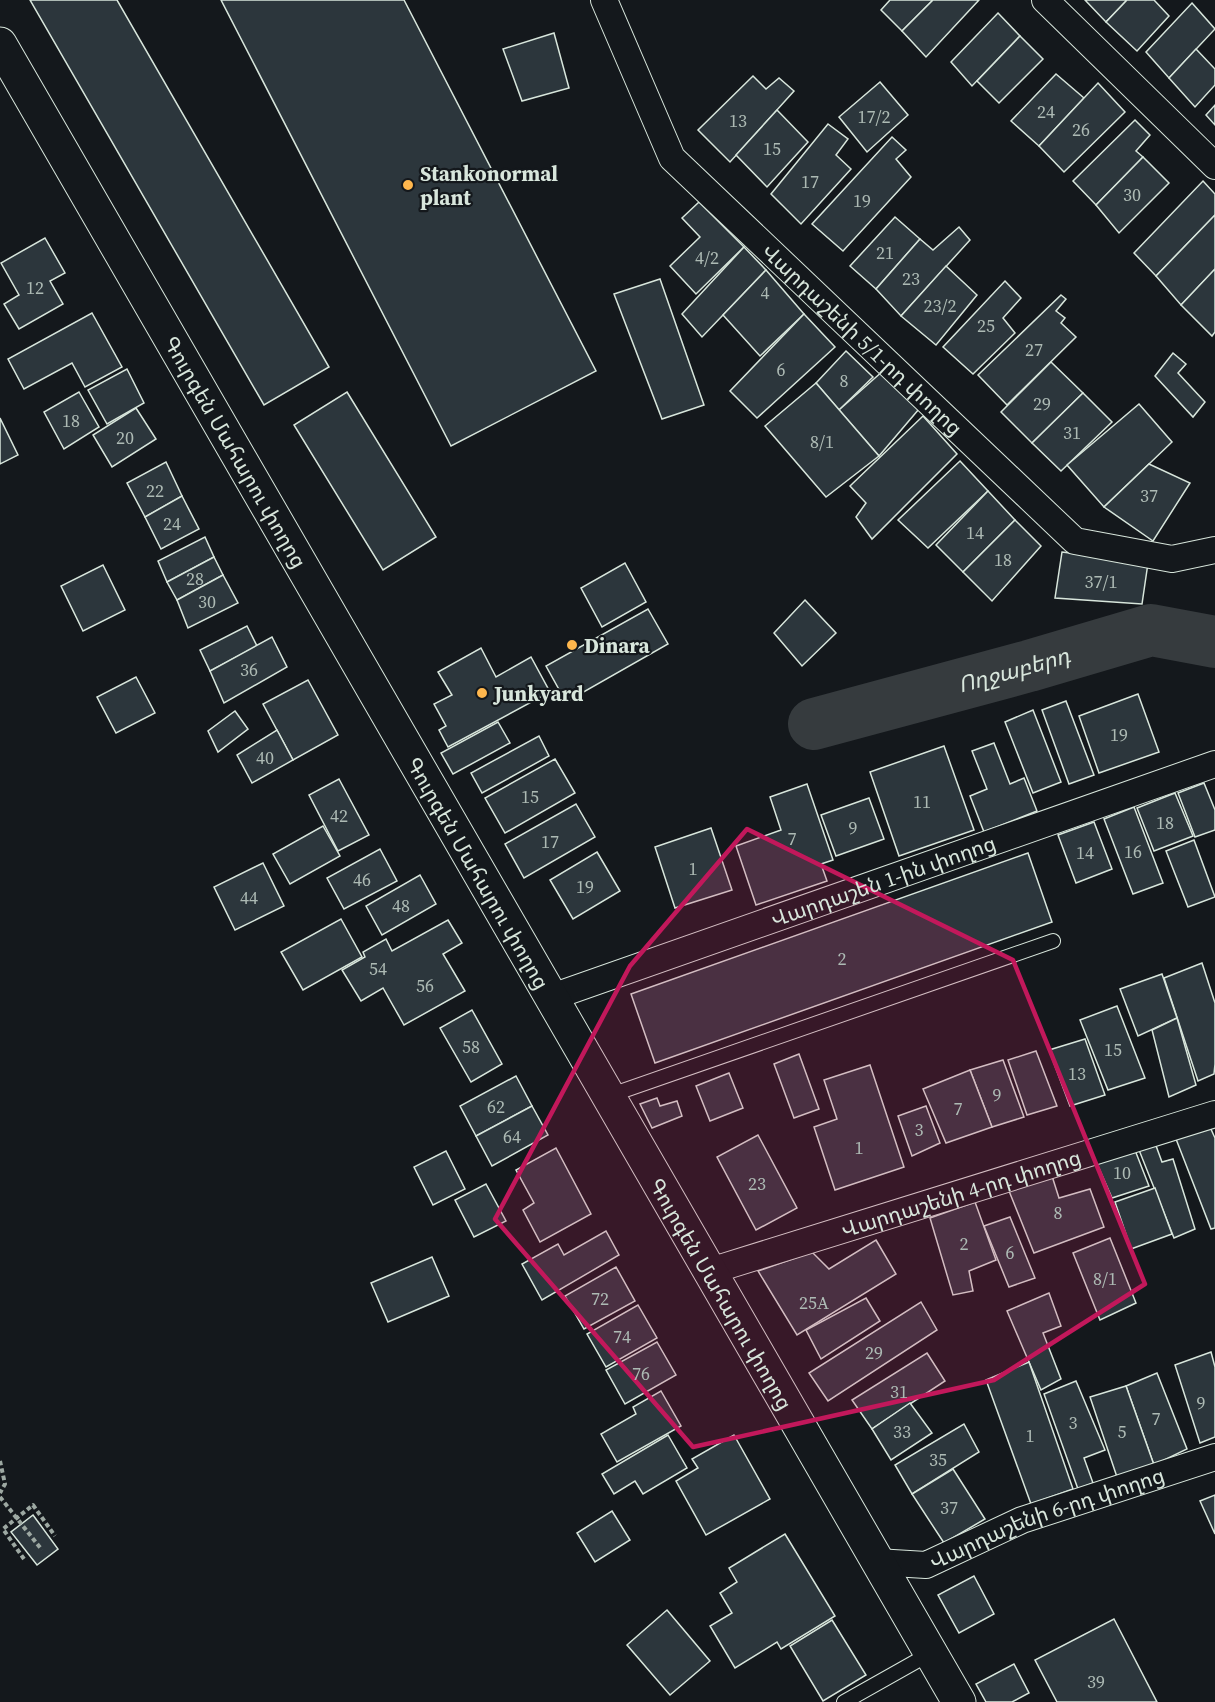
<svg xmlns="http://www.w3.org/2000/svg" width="1215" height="1702" font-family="'Source Serif 4','Noto Sans Armenian',serif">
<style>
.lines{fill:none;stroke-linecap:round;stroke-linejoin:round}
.river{stroke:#363b3e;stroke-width:52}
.building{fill:#2c363c;stroke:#d8e6dc;stroke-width:1.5}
.lane-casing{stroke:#d8e6dc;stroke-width:16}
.street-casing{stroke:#d8e6dc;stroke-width:28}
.secondary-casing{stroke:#d8e6dc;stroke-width:35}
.path{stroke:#9da8a2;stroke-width:4;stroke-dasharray:4.5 3;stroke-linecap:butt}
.lane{stroke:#14181c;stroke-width:14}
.street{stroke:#14181c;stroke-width:26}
.secondary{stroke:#14181c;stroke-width:33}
.marked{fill:#c2185b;fill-opacity:0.2;stroke:#c2185b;stroke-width:4.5;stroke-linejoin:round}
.poi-dot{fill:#ffb74d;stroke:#14181c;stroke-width:2}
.labels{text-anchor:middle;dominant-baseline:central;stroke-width:4.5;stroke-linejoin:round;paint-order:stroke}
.number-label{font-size:18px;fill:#adbab4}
.poi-label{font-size:21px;font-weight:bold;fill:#d8e6dc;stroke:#14181c;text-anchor:start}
.street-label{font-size:21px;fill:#d8e6dc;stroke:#14181c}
.water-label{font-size:22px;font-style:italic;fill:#d8e6dc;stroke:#14181c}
</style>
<rect width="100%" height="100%" fill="#14181c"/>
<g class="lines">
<path class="river" id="s1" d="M 814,724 L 1029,666 L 1151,630 L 1215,642"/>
</g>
<g class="building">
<path d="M 30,0 L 117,0 L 329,367 L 264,405 Z"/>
<path d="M 221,0 L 404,0 L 596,371 L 451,446 Z"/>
<path d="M 890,0 L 933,0 L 902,31 L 881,10 Z"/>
<path d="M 933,0 L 979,0 L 926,57 L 902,31 Z"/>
<path d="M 1085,0 L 1127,0 L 1106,22 Z"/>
<path d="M 1127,0 L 1154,0 L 1169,16 L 1137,51 L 1106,22 Z"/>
<path d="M 1192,3 L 1215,29 L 1169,78 L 1146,52 Z"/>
<path d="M 998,13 L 1020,36 L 972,86 L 951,62 Z"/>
<path d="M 554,33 L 569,88 L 522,101 L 503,49 Z"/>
<path d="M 1020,36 L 1043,59 L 999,103 L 977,81 Z"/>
<path d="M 1196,49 L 1215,69 L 1215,85 L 1195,107 L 1169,78 Z"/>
<path d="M 1056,74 L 1084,98 L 1039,146 L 1011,121 Z"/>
<path d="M 753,76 L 766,89 L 779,78 L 794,91 L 730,162 L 698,130 Z"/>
<path d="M 880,82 L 908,115 L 867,152 L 839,117 Z"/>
<path d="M 1098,83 L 1125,112 L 1064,172 L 1039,146 Z"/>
<path d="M 1215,105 L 1215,125 L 1206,115 Z"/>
<path d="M 777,110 L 808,142 L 767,187 L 736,155 Z"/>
<path d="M 1135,120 L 1150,135 L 1136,151 L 1143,157 L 1096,205 L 1073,181 Z"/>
<path d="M 828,124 L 848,139 L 836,155 L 851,169 L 801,224 L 771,194 Z"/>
<path d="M 892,137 L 906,150 L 896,159 L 911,177 L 843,251 L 812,224 Z"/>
<path d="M 1143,157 L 1169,183 L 1119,233 L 1096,205 Z"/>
<path d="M 1203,181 L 1215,194 L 1215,215 L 1156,276 L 1134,253 Z"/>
<path d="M 699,202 L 744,247 L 696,294 L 670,266 L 700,237 L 682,218 Z"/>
<path d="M 1215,215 L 1215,269 L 1181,305 L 1156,276 Z"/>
<path d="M 895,217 L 920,239 L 876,289 L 850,266 Z"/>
<path d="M 959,227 L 970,240 L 901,316 L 876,289 L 920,239 L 933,250 Z"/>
<path d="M 45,238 L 65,273 L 50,281 L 63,304 L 19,329 L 4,304 L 19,295 L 1,263 Z"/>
<path d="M 744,247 L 766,270 L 702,337 L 682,314 Z"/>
<path d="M 946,266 L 977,295 L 936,345 L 901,316 Z"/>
<path d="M 1215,269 L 1215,332 L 1212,336 L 1181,305 Z"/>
<path d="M 766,270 L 804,314 L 760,356 L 723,315 Z"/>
<path d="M 660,279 L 704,405 L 662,419 L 614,294 Z"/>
<path d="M 1005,281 L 1021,298 L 1003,318 L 1015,333 L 973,374 L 943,347 Z"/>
<path d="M 1061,295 L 1066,299 L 1056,311 L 1065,318 L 1061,323 L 1076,337 L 1007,405 L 978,375 Z"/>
<path d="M 92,313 L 122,367 L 85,387 L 72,363 L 24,389 L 8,359 Z"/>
<path d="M 804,314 L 835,347 L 757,418 L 730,391 Z"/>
<path d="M 846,351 L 873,377 L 839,410 L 816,383 Z"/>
<path d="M 1173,353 L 1186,364 L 1178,373 L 1205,402 L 1193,417 L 1155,376 Z"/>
<path d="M 1051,362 L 1083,393 L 1032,443 L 1001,412 Z"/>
<path d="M 127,369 L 144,403 L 107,424 L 88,390 Z"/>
<path d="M 884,370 L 919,409 L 879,456 L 839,410 Z"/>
<path d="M 816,383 L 879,456 L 826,497 L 765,426 Z"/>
<path d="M 79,392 L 99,427 L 64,449 L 44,412 Z"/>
<path d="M 347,392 L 436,537 L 383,570 L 294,425 Z"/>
<path d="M 1083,393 L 1112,422 L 1061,471 L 1032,443 Z"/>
<path d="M 1139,404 L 1172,442 L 1104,507 L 1067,465 Z"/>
<path d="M 136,408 L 156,439 L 112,467 L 93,435 Z"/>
<path d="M 923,416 L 957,454 L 872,539 L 856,517 L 866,503 L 850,486 Z"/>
<path d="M 0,418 L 18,455 L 0,464 Z"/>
<path d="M 960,461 L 988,491 L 928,548 L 898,520 Z"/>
<path d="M 166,462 L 182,496 L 145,517 L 127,483 Z"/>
<path d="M 1149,464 L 1190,483 L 1153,541 L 1104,507 Z"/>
<path d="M 988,491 L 1015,520 L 963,572 L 936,545 Z"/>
<path d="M 182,496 L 199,529 L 161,549 L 145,517 Z"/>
<path d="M 1015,520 L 1041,546 L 992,601 L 963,572 Z"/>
<path d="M 205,537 L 214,557 L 167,582 L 158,561 Z"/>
<path d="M 1062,552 L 1148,563 L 1142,604 L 1055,598 Z"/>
<path d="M 214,557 L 223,575 L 177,600 L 167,582 Z"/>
<path d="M 625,563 L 646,602 L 602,627 L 581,588 Z"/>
<path d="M 103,565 L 125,610 L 83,631 L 61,586 Z"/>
<path d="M 223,575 L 238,603 L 188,628 L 177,600 Z"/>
<path d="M 805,600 L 836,633 L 802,666 L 774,633 Z"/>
<path d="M 648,609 L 668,644 L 566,702 L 546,666 Z"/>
<path d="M 247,626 L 257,646 L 210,671 L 200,650 Z"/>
<path d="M 272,637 L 287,667 L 224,703 L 210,671 Z"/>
<path d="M 481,648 L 496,677 L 531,657 L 550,692 L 448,747 L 439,730 L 446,726 L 434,704 L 452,695 L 438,672 Z"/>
<path d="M 136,677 L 155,713 L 116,733 L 97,697 Z"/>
<path d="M 308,680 L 338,735 L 293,760 L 263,704 Z"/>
<path d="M 1138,694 L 1159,752 L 1099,773 L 1079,716 Z"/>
<path d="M 1066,701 L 1094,775 L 1069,784 L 1042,710 Z"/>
<path d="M 1033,710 L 1061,782 L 1033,793 L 1005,722 Z"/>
<path d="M 235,711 L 248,729 L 218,752 L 208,731 Z"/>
<path d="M 498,722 L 510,743 L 453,774 L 441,753 Z"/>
<path d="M 277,730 L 293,760 L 252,783 L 237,755 Z"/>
<path d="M 539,736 L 549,756 L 482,793 L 471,773 Z"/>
<path d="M 994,743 L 1010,784 L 1024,778 L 1037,811 L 984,832 L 970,796 L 987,789 L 972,751 Z"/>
<path d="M 944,746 L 974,830 L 899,856 L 870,772 Z"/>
<path d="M 555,759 L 575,793 L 505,833 L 485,798 Z"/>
<path d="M 339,779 L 369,835 L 338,851 L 309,795 Z"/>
<path d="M 1204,783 L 1215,810 L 1215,830 L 1195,837 L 1178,793 Z"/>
<path d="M 807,784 L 833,860 L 821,864 L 827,881 L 756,905 L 736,846 L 781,830 L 770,797 Z"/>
<path d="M 1175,793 L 1193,836 L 1154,851 L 1137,808 Z"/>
<path d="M 869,798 L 884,839 L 836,856 L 821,815 Z"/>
<path d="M 576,804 L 595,837 L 524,878 L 505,844 Z"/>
<path d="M 1134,807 L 1163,883 L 1133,894 L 1104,819 Z"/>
<path d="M 1094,822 L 1112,869 L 1076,883 L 1058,835 Z"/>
<path d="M 323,826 L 340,856 L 290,884 L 273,854 Z"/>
<path d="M 711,828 L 732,890 L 675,908 L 655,847 Z"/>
<path d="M 1194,840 L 1215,897 L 1188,907 L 1166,851 Z"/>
<path d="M 380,849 L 397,881 L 344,909 L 327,878 Z"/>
<path d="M 597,852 L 620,891 L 573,919 L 550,880 Z"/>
<path d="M 1028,853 L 1052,922 L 655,1063 L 631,994 Z"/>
<path d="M 263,863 L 284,906 L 235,930 L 214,887 Z"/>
<path d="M 420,875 L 436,904 L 382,935 L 366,906 Z"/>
<path d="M 341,919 L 362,957 L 303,990 L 281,952 Z"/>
<path d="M 448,920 L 462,943 L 443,954 L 465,991 L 404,1025 L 383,988 L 361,1001 L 342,970 L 365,957 L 363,952 L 386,939 L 392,951 Z"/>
<path d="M 1202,963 L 1215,1003 L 1215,1064 L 1214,1074 L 1198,1081 L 1164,978 Z"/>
<path d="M 1162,974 L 1177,1018 L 1138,1036 L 1120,989 Z"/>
<path d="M 1117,1006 L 1145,1078 L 1108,1090 L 1080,1020 Z"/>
<path d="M 472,1010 L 502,1064 L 471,1082 L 440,1028 Z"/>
<path d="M 1177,1018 L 1196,1085 L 1169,1097 L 1152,1030 Z"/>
<path d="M 1085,1039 L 1105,1095 L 1070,1106 L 1049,1050 Z"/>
<path d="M 1036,1051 L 1057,1106 L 1027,1115 L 1008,1060 Z"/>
<path d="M 799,1054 L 819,1109 L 794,1118 L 774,1064 Z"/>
<path d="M 1003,1060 L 1024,1117 L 992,1127 L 970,1070 Z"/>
<path d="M 870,1065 L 904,1167 L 835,1190 L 814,1127 L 837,1119 L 824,1080 Z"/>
<path d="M 970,1070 L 992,1127 L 946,1143 L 923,1089 Z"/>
<path d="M 729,1073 L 743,1108 L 710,1121 L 696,1086 Z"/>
<path d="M 516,1076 L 532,1106 L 476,1136 L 460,1106 Z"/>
<path d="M 657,1098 L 660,1106 L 677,1101 L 682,1116 L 652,1128 L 640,1104 Z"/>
<path d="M 532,1106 L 548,1135 L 492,1166 L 476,1136 Z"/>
<path d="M 926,1106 L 940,1143 L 912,1156 L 898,1116 Z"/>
<path d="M 1210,1127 L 1215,1138 L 1215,1228 L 1211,1229 L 1176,1139 Z"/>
<path d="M 758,1135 L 797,1208 L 756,1230 L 717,1157 Z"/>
<path d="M 1155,1143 L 1162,1162 L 1173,1159 L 1195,1229 L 1174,1238 L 1139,1150 Z"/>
<path d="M 1133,1145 L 1149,1186 L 1112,1198 L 1094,1157 Z"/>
<path d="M 556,1148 L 591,1214 L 540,1242 L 523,1210 L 534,1203 L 516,1170 Z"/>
<path d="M 446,1151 L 465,1189 L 433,1205 L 414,1167 Z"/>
<path d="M 1052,1176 L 1059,1198 L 1090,1189 L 1104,1227 L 1034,1253 L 1009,1191 Z"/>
<path d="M 486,1184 L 506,1221 L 474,1237 L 455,1200 Z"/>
<path d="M 1155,1188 L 1172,1234 L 1131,1249 L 1115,1202 Z"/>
<path d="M 975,1202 L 996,1260 L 969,1271 L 973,1291 L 953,1295 L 930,1218 Z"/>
<path d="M 1010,1217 L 1035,1278 L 1009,1287 L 984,1226 Z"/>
<path d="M 606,1231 L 619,1255 L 542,1300 L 522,1264 L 558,1244 L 564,1255 Z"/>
<path d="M 1110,1238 L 1136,1303 L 1100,1320 L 1073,1253 Z"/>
<path d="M 876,1240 L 896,1274 L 797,1335 L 758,1271 L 812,1252 L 829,1269 Z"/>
<path d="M 432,1257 L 449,1296 L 388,1322 L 371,1283 Z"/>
<path d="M 616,1267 L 635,1301 L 584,1329 L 565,1296 Z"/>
<path d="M 1049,1293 L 1061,1326 L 1043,1333 L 1061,1379 L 1041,1390 L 1007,1311 Z"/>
<path d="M 866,1298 L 880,1321 L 821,1359 L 806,1330 Z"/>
<path d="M 921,1302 L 937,1330 L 828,1401 L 809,1373 Z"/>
<path d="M 638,1305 L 657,1338 L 606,1367 L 587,1334 Z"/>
<path d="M 657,1342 L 676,1375 L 625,1404 L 606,1370 Z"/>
<path d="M 1211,1352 L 1215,1367 L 1215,1437 L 1200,1443 L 1175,1365 Z"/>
<path d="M 927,1353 L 945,1381 L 872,1429 L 852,1400 Z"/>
<path d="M 1029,1362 L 1073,1489 L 1031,1504 L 986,1380 Z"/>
<path d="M 1157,1373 L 1187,1449 L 1154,1465 L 1126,1386 Z"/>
<path d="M 1076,1381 L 1105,1450 L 1084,1458 L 1093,1483 L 1078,1489 L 1044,1394 Z"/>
<path d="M 1126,1386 L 1154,1465 L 1118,1480 L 1090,1397 Z"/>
<path d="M 661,1391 L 681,1426 L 617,1462 L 601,1434 L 636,1414 L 633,1407 Z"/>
<path d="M 910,1403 L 932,1433 L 891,1460 L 872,1429 Z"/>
<path d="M 964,1424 L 979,1452 L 912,1494 L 895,1465 Z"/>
<path d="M 668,1435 L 687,1468 L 643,1494 L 635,1481 L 614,1494 L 602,1474 Z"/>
<path d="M 734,1435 L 770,1499 L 706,1535 L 676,1481 L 698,1468 L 692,1459 Z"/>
<path d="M 953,1469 L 985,1519 L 944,1543 L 912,1494 Z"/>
<path d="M 1215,1495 L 1215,1534 L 1200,1501 Z"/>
<path d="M 612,1511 L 630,1540 L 595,1562 L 577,1533 Z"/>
<path d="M 33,1515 L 58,1549 L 37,1565 L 11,1532 Z"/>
<path d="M 785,1534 L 835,1616 L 781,1649 L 777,1642 L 735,1668 L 710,1626 L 732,1613 L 720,1593 L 737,1582 L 729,1568 Z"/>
<path d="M 974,1576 L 994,1614 L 959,1633 L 938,1595 Z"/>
<path d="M 667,1610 L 710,1661 L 670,1695 L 627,1645 Z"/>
<path d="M 1114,1619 L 1157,1702 L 1057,1702 L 1035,1660 Z"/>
<path d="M 832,1620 L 866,1675 L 823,1701 L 790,1646 Z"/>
<path d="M 1014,1664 L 1029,1693 L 1012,1702 L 986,1702 L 976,1684 Z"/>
</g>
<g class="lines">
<g class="lane-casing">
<g id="lane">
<path d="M 608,1096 L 1053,941"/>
<path d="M 844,1702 L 931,1653"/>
</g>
</g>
<g class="street-casing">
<g id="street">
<path id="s2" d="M 604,0 L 672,158 L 1075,541 L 1172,559 L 1215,550"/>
<path d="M 1045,0 L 1215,166"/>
<path id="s3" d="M 552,997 L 1215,764"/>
<path id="s4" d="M 707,1272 L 1215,1114"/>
<path id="s5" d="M 876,1562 L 926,1565 L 1022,1520 L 1215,1457"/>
</g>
</g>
<g class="secondary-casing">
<g id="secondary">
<path id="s6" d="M 0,44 C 320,596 636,1151 959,1702"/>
</g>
</g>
<g class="path">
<path d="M 0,1461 L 5,1484 L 0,1493"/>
<path d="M 0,1497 L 42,1550"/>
<path d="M 24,1559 L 3,1529 L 33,1505 L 55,1536"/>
</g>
<use href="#lane" class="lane"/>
<use href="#street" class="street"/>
<use href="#secondary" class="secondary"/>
</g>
<path class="marked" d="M 747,829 L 1013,960 L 1145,1284 L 994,1380 L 693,1447 L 495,1219 L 630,966 Z"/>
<g class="poi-dot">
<circle cx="408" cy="185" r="6"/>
<circle cx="572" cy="645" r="6"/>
<circle cx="482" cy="693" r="6"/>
</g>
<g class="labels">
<g class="number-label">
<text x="1046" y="111">24</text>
<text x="874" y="116">17/2</text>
<text x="738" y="120">13</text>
<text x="1081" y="129">26</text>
<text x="772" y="148">15</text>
<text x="810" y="181">17</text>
<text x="1132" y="194">30</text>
<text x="862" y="200">19</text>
<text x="885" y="252">21</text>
<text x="707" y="257">4/2</text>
<text x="911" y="278">23</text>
<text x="35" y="287">12</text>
<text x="765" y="292">4</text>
<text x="940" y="305">23/2</text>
<text x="986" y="325">25</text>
<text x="1034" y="349">27</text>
<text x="781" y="369">6</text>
<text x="844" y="380">8</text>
<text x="1042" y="403">29</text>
<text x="71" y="420">18</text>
<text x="1072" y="432">31</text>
<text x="125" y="437">20</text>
<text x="822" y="441">8/1</text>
<text x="155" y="490">22</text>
<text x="1149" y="495">37</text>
<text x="172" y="523">24</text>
<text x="975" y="532">14</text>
<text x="1003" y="559">18</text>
<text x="195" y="578">28</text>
<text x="1101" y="581">37/1</text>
<text x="207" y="601">30</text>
<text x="249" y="669">36</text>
<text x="1119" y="734">19</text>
<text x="265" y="757">40</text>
<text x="530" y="796">15</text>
<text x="922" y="801">11</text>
<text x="339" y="815">42</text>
<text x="1165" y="822">18</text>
<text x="853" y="827">9</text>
<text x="792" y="838">7</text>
<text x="550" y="841">17</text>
<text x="1133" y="851">16</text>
<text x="1085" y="852">14</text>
<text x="693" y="868">1</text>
<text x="362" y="879">46</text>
<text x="585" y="886">19</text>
<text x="249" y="897">44</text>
<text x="401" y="905">48</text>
<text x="842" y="958">2</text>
<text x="378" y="968">54</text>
<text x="425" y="985">56</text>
<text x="471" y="1046">58</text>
<text x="1113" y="1049">15</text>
<text x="1077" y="1073">13</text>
<text x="997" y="1094">9</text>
<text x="496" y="1106">62</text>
<text x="958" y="1108">7</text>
<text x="919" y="1129">3</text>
<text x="512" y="1136">64</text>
<text x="859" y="1147">1</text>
<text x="1122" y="1172">10</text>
<text x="757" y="1183">23</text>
<text x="1058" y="1212">8</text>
<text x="964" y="1243">2</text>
<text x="1010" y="1252">6</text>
<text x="1105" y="1278">8/1</text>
<text x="600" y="1298">72</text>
<text x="814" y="1302">25А</text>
<text x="622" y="1336">74</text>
<text x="874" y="1352">29</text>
<text x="641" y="1373">76</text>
<text x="899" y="1391">31</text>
<text x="1201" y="1402">9</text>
<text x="1156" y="1418">7</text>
<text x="1073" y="1422">3</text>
<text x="902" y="1431">33</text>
<text x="1122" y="1431">5</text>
<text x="1030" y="1435">1</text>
<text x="938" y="1459">35</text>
<text x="949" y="1507">37</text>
<text x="1096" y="1681">39</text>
</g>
<g class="poi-label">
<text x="420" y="173">Stankonormal<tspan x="420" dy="24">plant</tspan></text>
<text x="584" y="645">Dinara</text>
<text x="494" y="693">Junkyard</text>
</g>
<g class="street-label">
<text stroke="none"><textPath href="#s2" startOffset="435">Վարդաշենի 5/1-րդ փողոց</textPath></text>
<text stroke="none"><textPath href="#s6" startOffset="471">Գուրգեն Մահարու փողոց</textPath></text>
<text stroke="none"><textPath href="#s6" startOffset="957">Գուրգեն Մահարու փողոց</textPath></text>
<text stroke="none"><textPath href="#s3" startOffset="351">Վարդաշեն 1-ին փողոց</textPath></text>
<text stroke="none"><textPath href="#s4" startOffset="266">Վարդաշենի 4-րդ փողոց</textPath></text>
<text stroke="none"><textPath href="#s6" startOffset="1443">Գուրգեն Մահարու փողոց</textPath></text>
<text stroke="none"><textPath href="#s5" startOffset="180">Վարդաշենի 6-րդ փողոց</textPath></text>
</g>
<g class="water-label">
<text stroke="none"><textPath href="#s1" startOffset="207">Ողջաբերդ</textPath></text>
</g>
</g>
</svg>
